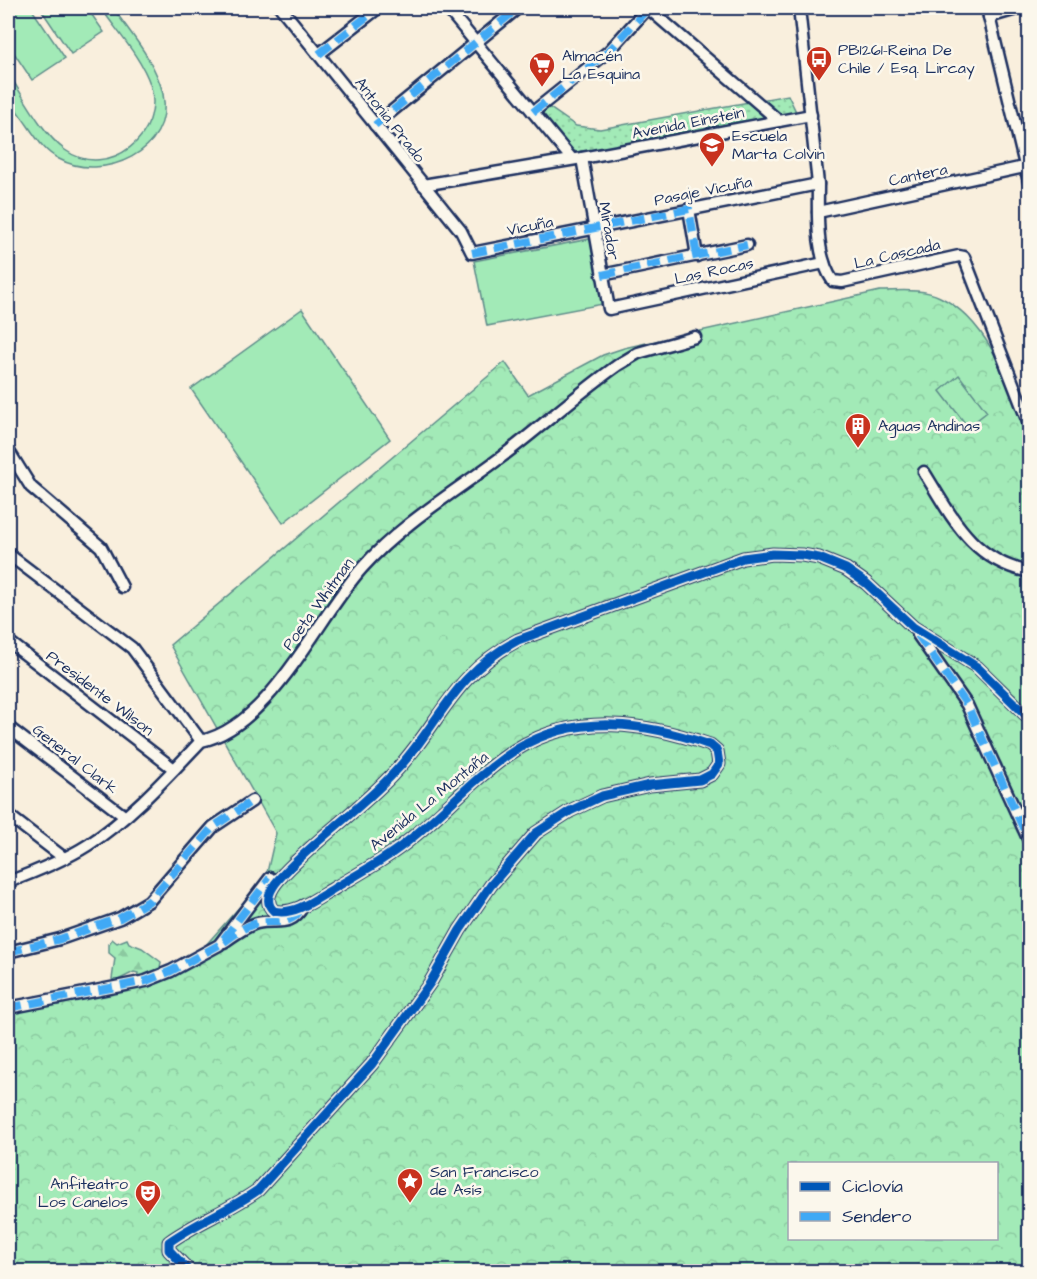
<svg xmlns="http://www.w3.org/2000/svg" width="1037" height="1279" font-family="'Architects Daughter',sans-serif">
<style>
.grass{fill:url(#grass-dots);stroke:#5e8c8a;stroke-width:1.5}
.forest{fill:url(#forest-firs);stroke:#5e8c8a;stroke-width:1.5}
.park{fill:url(#park-crowns);stroke:#5e8c8a;stroke-width:1.5;fill-rule:evenodd}
.pitch{fill:#a2eab7;stroke:#5e8c8a;stroke-width:1.5}
.lines{fill:none;stroke-linecap:round;stroke-linejoin:round}
.minor-casing{stroke:#1b2f5e;stroke-width:15}
.minor{stroke:#fbf7ec;stroke-width:10}
.quiet{stroke:#3fa9f5;stroke-width:8;stroke-dasharray:15 8;stroke-linecap:butt}
.cycleway-casing{stroke:#fbf7ec;stroke-width:13}
.cycleway{stroke:#0057b8;stroke-width:9}
.labels{text-anchor:middle;dominant-baseline:central;stroke-width:5;stroke-linejoin:round;paint-order:stroke}
.poi-label{font-size:16px;fill:#1b2f5e;stroke:#fbf7ec;text-anchor:start}
.street-label{font-size:16px;fill:#1b2f5e;stroke:#fbf7ec}
</style>
<defs>
<pattern id="grass-dots" width="8" height="8" patternUnits="userSpaceOnUse" patternTransform="scale(1.5)"><rect width="8" height="8" fill="#a2eab7"/><path d="M2 2h.1M6 6h.1" fill="none" stroke="#8bc9a0" stroke-width="1.8" stroke-linecap="round"/></pattern>
<pattern id="forest-firs" width="22" height="20" patternUnits="userSpaceOnUse" patternTransform="scale(1.5)"><rect width="22" height="20" fill="#a2eab7"/><path d="M5 1l3.5 6h-7zM16 11l3.5 6h-7z" fill="#8bc9a0"/></pattern>
<pattern id="park-crowns" width="20" height="18" patternUnits="userSpaceOnUse" patternTransform="scale(1.5)"><rect width="20" height="18" fill="#a2eab7"/><path d="M2 6a3 3 0 1 1 6 0M12 15a3 3 0 1 1 6 0" fill="none" stroke="#8bc9a0"/></pattern>
</defs>
<rect width="100%" height="100%" fill="#f9efdd"/>
<filter id="ink" filterUnits="userSpaceOnUse"><feTurbulence type="fractalNoise" baseFrequency=".0167" numOctaves="2"/><feDisplacementMap in="SourceGraphic" scale="12" xChannelSelector="R" yChannelSelector="G"/><feConvolveMatrix kernelMatrix="1 2 1 2 8 2 1 2 1" color-interpolation-filters="sRGB"/></filter>
<g filter="url(#ink)">
<path class="grass" d="M 788,95 L 798,116 L 580,153 L 571,150 L 539,112 L 547,106 L 576,126 L 600,129 Z"/>
<path class="forest" d="M 112,939 L 117,943 L 127,939 L 129,943 L 142,948 L 161,962 L 160,968 L 150,977 L 137,978 L 138,973 L 134,972 L 116,981 L 112,979 L 115,958 L 109,953 L 109,944 Z"/>
<path class="park" d="M 880,291 C 899,291 923,288 940,297 C 993,323 1010,391 1030,442 L 1029,1271 L 8,1271 L 8,1011 L 80,995 L 189,964 L 266,877 L 276,833 L 170,645 L 505,362 L 528,395 L 603,355 L 624,348 ZM 790,1164 L 996,1164 L 996,1238 L 790,1238 Z"/>
<g class="pitch">
<path d="M 17,8 L 31,8 L 65,58 L 32,80 L 8,44 L 8,14 Z"/>
<path d="M 40,8 L 87,8 L 104,32 L 71,54 Z"/>
<path d="M 101,8 L 113,8 C 131,34 156,62 163,94 C 175,151 102,183 59,159 C 45,152 37,139 28,126 C 12,103 7,102 8,73 C 24,97 41,132 65,150 C 108,181 167,134 150,84 C 142,59 116,30 101,8 Z"/>
<path d="M 590,239 L 603,304 L 487,326 L 474,261 Z"/>
<path d="M 302,309 L 390,439 L 283,523 L 191,389 Z"/>
<path d="M 959,375 L 987,412 L 968,427 L 940,391 Z"/>
</g>
<g class="lines">
<g class="minor-casing">
<g id="minor">
<path d="M 281,8 L 461,231 L 472,253 L 818,184"/>
<path d="M 447,8 L 571,158"/>
<path d="M 648,8 L 779,121"/>
<path d="M 799,8 L 818,184 C 818,213 815,256 833,281 L 842,282 L 959,256 L 964,257 L 1030,427"/>
<path d="M 987,8 L 1030,186"/>
<path d="M 989,17 L 1020,8"/>
<path d="M 319,54 L 378,8"/>
<path d="M 533,112 L 609,51 L 648,8"/>
<path d="M 375,125 L 518,8"/>
<path d="M 582,158 L 609,309 L 824,263"/>
<path d="M 423,185 L 582,158 L 811,115"/>
<path d="M 689,209 L 697,256"/>
<path d="M 818,212 L 1024,167"/>
<path d="M 602,275 L 747,245"/>
<path d="M 8,450 L 31,487 L 101,547 L 122,587"/>
<path d="M 924,472 C 952,517 972,561 1030,572"/>
<path d="M 8,554 L 132,648 L 201,741"/>
<path d="M 918,635 L 967,705 L 1030,843"/>
<path d="M 8,641 L 174,769"/>
<path d="M 8,727 L 124,816"/>
<path d="M 8,815 L 64,858"/>
<path d="M 8,882 C 35,872 63,861 88,845 C 130,818 167,777 201,741 C 271,726 317,618 362,568 C 401,524 453,493 500,458 C 540,428 577,394 618,365 L 638,353 L 695,337"/>
<path d="M 224,942 C 234,935 246,926 257,923 C 277,918 290,929 303,906"/>
<path d="M 8,952 L 60,939 L 120,918 L 149,901 L 213,827 L 252,801"/>
<path d="M 8,1008 L 146,981 L 171,971 L 219,945 L 270,878"/>
<path d="M 190,1272 L 169,1250 L 169,1242 C 197,1222 230,1210 258,1190 L 372,1064 L 430,983 L 460,930 L 491,885 L 536,833 L 570,811 L 602,796 L 650,785 L 700,780 L 712,774 L 719,764 L 717,751 L 710,745 C 647,723 577,712 517,749 C 479,773 447,809 413,837 C 388,858 360,873 333,889 C 316,899 294,916 274,911 C 263,902 271,888 279,879 C 313,841 356,813 391,776 C 441,725 448,678 518,640 L 743,558 L 773,554 L 802,555 L 819,558 L 846,569 L 866,583 L 913,627 L 977,667 L 1030,719"/>
</g>
</g>
<use href="#minor" class="minor"/>
<g class="quiet">
<path d="M 319,54 L 378,8"/>
<path d="M 533,112 L 609,51 L 648,8"/>
<path d="M 375,125 L 518,8"/>
<path d="M 472,253 L 689,209 L 697,256"/>
<path d="M 602,275 L 747,245"/>
<path d="M 918,635 L 967,705 L 1030,843"/>
<path d="M 224,942 C 234,935 246,925 258,923 C 273,920 289,926 299,912"/>
<path d="M 8,952 L 60,939 L 120,918 L 149,901 L 213,827 L 252,801"/>
<path d="M 8,1008 L 146,981 L 171,971 L 219,945 L 270,878"/>
</g>
<g class="cycleway-casing">
<path id="cycleway" d="M 188,1270 L 169,1250 L 169,1242 C 197,1222 230,1210 258,1190 L 372,1064 L 430,983 L 460,930 L 491,885 L 536,833 L 570,811 L 602,796 L 650,785 L 700,780 L 712,774 L 719,764 L 717,751 L 710,745 C 647,723 577,712 517,749 C 479,773 447,809 413,837 C 388,858 360,873 333,889 C 316,899 294,916 274,911 C 263,902 271,888 279,879 C 313,841 356,813 391,776 C 441,725 448,678 518,640 L 743,558 L 773,554 L 802,555 L 819,558 L 846,569 L 866,583 L 913,627 L 977,667 L 1030,719"/>
</g>
<use href="#cycleway" class="cycleway"/>
</g>
</g>
<defs>
<g id="bus-pin" transform="scale(1.35)"><path d="M0 17L-7.5 6A9.5 9.5 0 1 1 7.5 6Z" fill="#c8321e" stroke="#fbf7ec"/><path d="M-5-6H5V4H4V6H2V4H-2V6H-4V4H-5ZM-3.5-4V0h7V-4ZM-3.5 1.2v1.5H-2V1.2ZM2 1.2v1.5H3.5V1.2Z" fill="#fff"/></g>
<g id="supermarket-pin" transform="scale(1.35)"><path d="M0 17L-7.5 6A9.5 9.5 0 1 1 7.5 6Z" fill="#c8321e" stroke="#fbf7ec"/><path d="M-6-5.5h2.5l.6 2H6L4.5 2H-2.5L-4.4-4H-6ZM-1.5 3.2a1.3 1.3 0 1 0 .1 0ZM3 3.2a1.3 1.3 0 1 0 .1 0Z" fill="#fff"/></g>
<g id="school-pin" transform="scale(1.35)"><path d="M0 17L-7.5 6A9.5 9.5 0 1 1 7.5 6Z" fill="#c8321e" stroke="#fbf7ec"/><path d="M0-5L7-2L0 1L-7-2ZM-4 1L0 2.5L4 1V4Q0 6-4 4Z" fill="#fff"/></g>
<g id="building-pin" transform="scale(1.35)"><path d="M0 17L-7.5 6A9.5 9.5 0 1 1 7.5 6Z" fill="#c8321e" stroke="#fbf7ec"/><path d="M-4-6H4V6H1V3H-1V6H-4ZM-2.5-4.3h1.7v1.8h-1.7ZM.8-4.3h1.7v1.8H.8ZM-2.5-1h1.7V.8h-1.7ZM.8-1h1.7V.8H.8Z" fill="#fff"/></g>
<g id="sight-pin" transform="scale(1.35)"><path d="M0 17L-7.5 6A9.5 9.5 0 1 1 7.5 6Z" fill="#c8321e" stroke="#fbf7ec"/><path d="M0-6L1.8-2.2L6-1.7L2.9 1.2L3.7 5.4L0 3.3L-3.7 5.4L-2.9 1.2L-6-1.7L-1.8-2.2Z" fill="#fff"/></g>
<g id="theatre-pin" transform="scale(1.35)"><path d="M0 17L-7.5 6A9.5 9.5 0 1 1 7.5 6Z" fill="#c8321e" stroke="#fbf7ec"/><path d="M-5-5.5Q0-4 5-5.5V0Q5 5 0 6Q-5 5-5 0ZM-3.3-2.5H-1v1.5H-3.3ZM1-2.5H3.3v1.5H1ZM-2.8 1Q0 5.5 2.8 1Z" fill="#fff"/></g>
</defs>
<g fill-rule="evenodd">
<use href="#bus-pin" x="819" y="59"/>
<use href="#supermarket-pin" x="542" y="65"/>
<use href="#school-pin" x="712" y="145"/>
<use href="#building-pin" x="858" y="426"/>
<use href="#sight-pin" x="410" y="1181"/>
<use href="#theatre-pin" x="148" y="1193"/>
</g>
<g class="labels">
<g class="poi-label">
<text x="838" y="50">PB1261-Reina De<tspan x="838" dy="18">Chile / Esq. Lircay</tspan></text>
<text x="562" y="56">Almacén<tspan x="562" dy="18">La Esquina</tspan></text>
<text x="732" y="136">Escuela<tspan x="732" dy="18">Marta Colvin</tspan></text>
<text x="878" y="426">Aguas Andinas</text>
<text x="430" y="1172">San Francisco<tspan x="430" dy="18">de Asís</tspan></text>
<text x="128" y="1184" text-anchor="end">Anfiteatro<tspan x="128" dy="18">Los Canelos</tspan></text>
</g>
<g class="street-label">
<text transform="translate(390 120) rotate(52)">Antonia Prado</text>
<text transform="translate(688 123) rotate(-11)">Avenida Einstein</text>
<text transform="translate(918 175) rotate(-12)">Cantera</text>
<text transform="translate(703 191) rotate(-11)">Pasaje Vicuña</text>
<text transform="translate(530 226) rotate(-11)">Vicuña</text>
<text transform="translate(609 231) rotate(80)">Mirador</text>
<text transform="translate(897 254) rotate(-13)">La Cascada</text>
<text transform="translate(714 271) rotate(-12)">Las Rocas</text>
<text transform="translate(318 604) rotate(-54)">Poeta Whitman</text>
<text transform="translate(100 693) rotate(37)">Presidente Wilson</text>
<text transform="translate(75 759) rotate(38)">General Clark</text>
<text transform="translate(429 801) rotate(-39)">Avenida La Montaña</text>
</g>
</g>
<rect width="1037" height="1279" fill="none" stroke="#fbf7ec" stroke-width="30"/>
<rect x="15" y="15" width="1007" height="1249" fill="none" stroke="#1b2f5e" stroke-width="2" filter="url(#ink)"/>
<rect x="788" y="1162" width="210" height="78" fill="#fbf7ec" stroke="#a1a7b3" stroke-width="1.5"/>
<rect x="800" y="1182" width="30" height="9" fill="#0057b8" stroke="#a1a7b3" stroke-width="1.5"/>
<text x="842" y="1192" font-size="18" fill="#1b2f5e">Ciclovía</text>
<rect x="800" y="1212" width="30" height="9" fill="#3fa9f5" stroke="#a1a7b3" stroke-width="1.5"/>
<text x="842" y="1222" font-size="18" fill="#1b2f5e">Sendero</text>
</svg>
